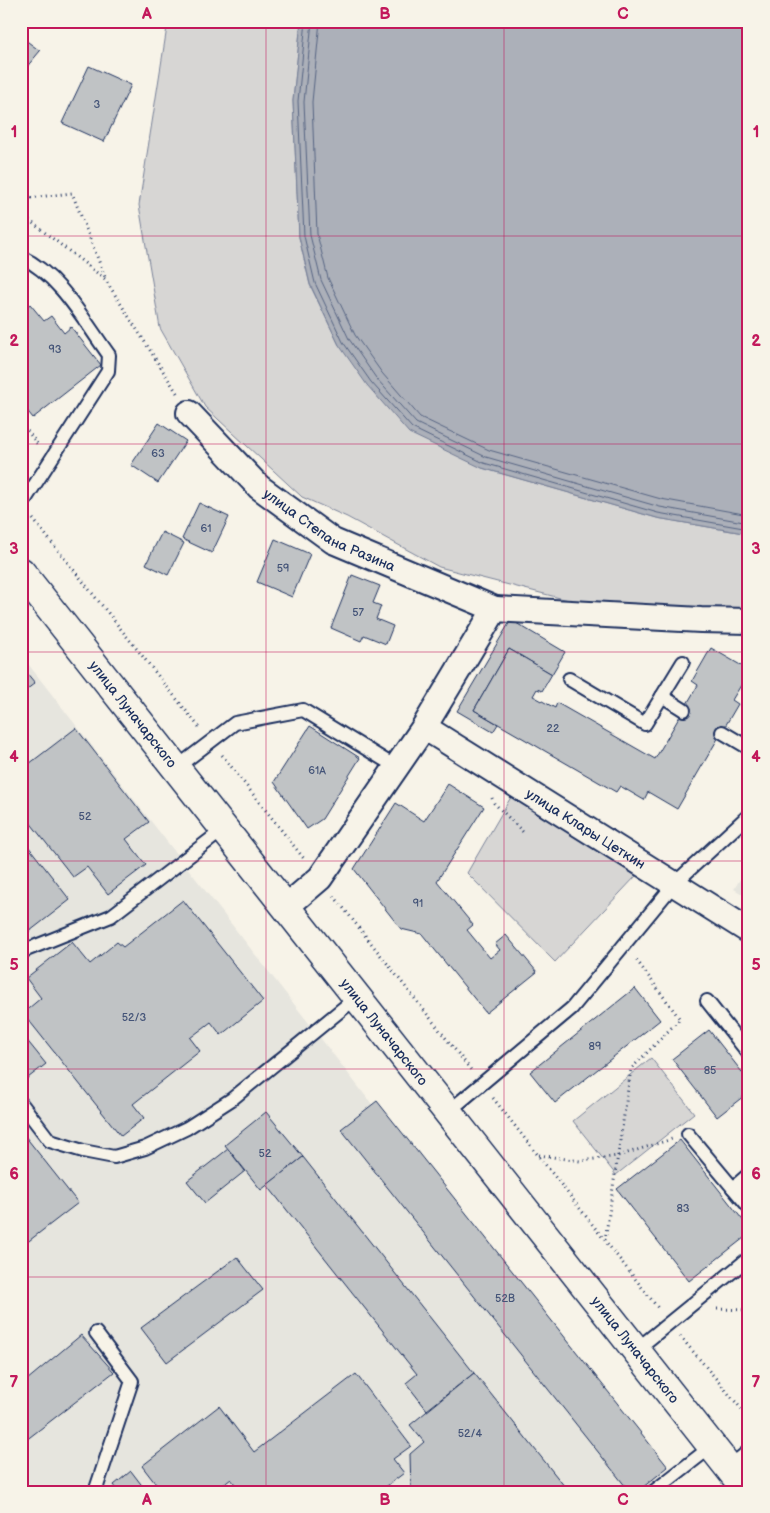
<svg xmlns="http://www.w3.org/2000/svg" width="770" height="1513" font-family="'Balsamiq Sans',sans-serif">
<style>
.built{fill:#e6e5de}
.green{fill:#d7d6d4;stroke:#798299}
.water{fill:#acb0b9;stroke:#727c95}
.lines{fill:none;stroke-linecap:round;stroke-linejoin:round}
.shore{stroke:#556382;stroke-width:1}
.building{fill:#c0c3c5;stroke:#1b2f5e}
.lane-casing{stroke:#1b2f5e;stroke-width:16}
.street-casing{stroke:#1b2f5e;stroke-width:28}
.secondary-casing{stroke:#1b2f5e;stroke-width:31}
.path{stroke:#1b2f5e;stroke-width:3;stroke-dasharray:1 4;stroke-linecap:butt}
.lane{stroke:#f7f3e8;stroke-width:12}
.street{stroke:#f7f3e8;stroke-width:24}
.secondary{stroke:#f7f3e8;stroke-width:28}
.grid{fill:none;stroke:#c2185b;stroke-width:1;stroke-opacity:0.55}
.labels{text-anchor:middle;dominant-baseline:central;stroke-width:4;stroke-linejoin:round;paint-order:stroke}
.number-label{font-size:11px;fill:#445478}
.street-label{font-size:14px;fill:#1b2f5e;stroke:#f7f3e8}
.neatline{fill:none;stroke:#c2185b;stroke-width:2}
.grid-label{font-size:16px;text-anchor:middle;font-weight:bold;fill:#c2185b}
</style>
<rect width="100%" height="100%" fill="#f7f3e8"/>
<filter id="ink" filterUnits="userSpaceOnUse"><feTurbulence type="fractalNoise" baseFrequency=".02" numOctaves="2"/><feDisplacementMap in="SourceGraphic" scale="10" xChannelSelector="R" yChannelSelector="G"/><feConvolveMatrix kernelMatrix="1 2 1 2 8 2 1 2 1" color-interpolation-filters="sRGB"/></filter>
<g filter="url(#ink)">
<g class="built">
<path d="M 21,655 L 315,1031 L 674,1492 L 21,1492 Z"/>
<path d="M 749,865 L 749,898 L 734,889 Z"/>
</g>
<g class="green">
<path d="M 168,21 L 301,21 L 293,101 L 299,237 L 310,285 L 339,345 L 482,468 L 657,518 L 749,534 L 749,621 L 630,613 L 560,598 L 439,567 L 347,517 L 302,497 L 205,407 L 160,328 L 139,205 Z"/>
<path d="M 511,797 L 636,876 L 555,962 L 467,873 Z"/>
<path d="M 651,1058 L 694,1113 L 616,1175 L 573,1121 Z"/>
</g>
<path class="water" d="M 749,21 L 749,534 L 657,518 L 482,468 L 409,433 L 367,385 L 339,345 L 310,284 L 299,237 L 293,101 L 301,21 Z"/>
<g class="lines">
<g class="shore">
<path d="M 306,21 L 298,101 L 304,236 L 315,283 L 343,342 L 371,382 L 412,428 L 484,463 L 658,513 L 749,529"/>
<path d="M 312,21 L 304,102 L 310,235 L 321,280 L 349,339 L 376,378 L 416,423 L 486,457 L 660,507 L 749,523"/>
<path d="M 320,21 L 312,102 L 317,234 L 328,278 L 355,335 L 382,373 L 420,417 L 489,450 L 661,499 L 749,515"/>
</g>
</g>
<g class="building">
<path d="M 24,39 L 40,51 L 25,69 L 21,66 L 21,42 Z"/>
<path d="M 89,66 L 131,85 L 104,142 L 62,123 Z"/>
<path d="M 30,304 L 44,321 L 51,316 L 64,333 L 71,327 L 101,365 L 33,418 L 21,403 L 21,308 L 23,310 Z"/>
<path d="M 159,423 L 186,441 L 158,483 L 131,465 Z"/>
<path d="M 199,503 L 229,517 L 212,553 L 182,539 Z"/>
<path d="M 162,532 L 184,543 L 168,575 L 146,564 Z"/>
<path d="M 275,539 L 310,554 L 292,597 L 257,582 Z"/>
<path d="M 352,575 L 380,586 L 373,603 L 381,606 L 376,619 L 393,626 L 386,644 L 364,635 L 361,641 L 331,628 Z"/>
<path d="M 511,620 L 565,652 L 552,674 L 509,649 L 474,710 L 498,724 L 493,732 L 457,711 Z"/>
<path d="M 711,648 L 749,670 L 749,672 L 732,700 L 738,704 L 677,809 L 648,792 L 644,800 L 620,786 L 616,792 L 474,710 L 509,649 L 552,674 L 542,691 L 537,689 L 533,696 L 555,708 L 557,703 L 655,759 L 698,685 L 692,681 Z"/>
<path d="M 21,666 L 35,683 L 21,694 Z"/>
<path d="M 310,726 L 360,758 L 322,819 L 307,829 L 274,782 Z"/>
<path d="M 76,728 L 149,822 L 126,839 L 146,865 L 108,894 L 87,867 L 73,877 L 21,811 L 21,770 Z"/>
<path d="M 448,784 L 484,807 L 437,881 L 473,925 L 467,930 L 490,958 L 500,950 L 495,944 L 506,935 L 537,972 L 486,1013 L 422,934 L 401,929 L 354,869 L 396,803 L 424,821 Z"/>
<path d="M 21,837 L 70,900 L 21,938 Z"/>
<path d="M 183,900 L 263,1001 L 221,1035 L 211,1022 L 190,1038 L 200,1051 L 133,1104 L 144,1118 L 121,1136 L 23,1013 L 41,998 L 26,978 L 72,942 L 90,964 L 117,942 L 123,947 Z"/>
<path d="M 635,988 L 660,1020 L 555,1103 L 530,1072 Z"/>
<path d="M 709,1030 L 749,1081 L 749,1092 L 717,1117 L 672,1059 Z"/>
<path d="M 21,1033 L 46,1064 L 24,1081 L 21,1078 Z"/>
<path d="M 377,1101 L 668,1467 L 637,1492 L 630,1492 L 341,1129 Z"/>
<path d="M 266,1112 L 303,1157 L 261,1190 L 225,1145 Z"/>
<path d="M 21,1131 L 78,1203 L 21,1247 Z"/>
<path d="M 680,1140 L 749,1228 L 749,1234 L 689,1281 L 617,1189 Z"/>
<path d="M 228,1149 L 245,1171 L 205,1203 L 187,1181 Z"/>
<path d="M 303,1157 L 474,1373 L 427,1410 L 406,1383 L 417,1374 L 267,1185 Z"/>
<path d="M 237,1257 L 263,1290 L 167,1362 L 141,1328 Z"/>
<path d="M 81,1335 L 114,1372 L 21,1444 L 21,1385 Z"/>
<path d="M 474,1373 L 569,1492 L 411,1492 L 410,1454 L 424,1442 L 410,1425 Z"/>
<path d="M 356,1374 L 411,1446 L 393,1459 L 404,1473 L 379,1492 L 241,1492 L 231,1479 L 214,1492 L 162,1492 L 142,1466 L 219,1406 L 254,1452 Z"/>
<path d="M 131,1471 L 147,1492 L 119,1492 L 114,1485 Z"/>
</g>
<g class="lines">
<g class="lane-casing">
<g id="lane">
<path d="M 21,257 C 59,274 85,322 109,355 L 108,371 L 21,506"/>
<path d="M 569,679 L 645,724 L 683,662"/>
<path d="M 662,696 L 684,710"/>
<path d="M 722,732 L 749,748"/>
<path d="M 176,768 L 235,723 L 303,710 L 396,767"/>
<path d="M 21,952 L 111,916 L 224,829"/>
<path d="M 707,1001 L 749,1054"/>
<path d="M 21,1103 L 50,1141 L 83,1151 L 114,1157 L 145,1148 L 187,1128 L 232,1099 L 357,997"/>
<path d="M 448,1112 L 572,1008 L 675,883 L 749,815"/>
<path d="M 688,1134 L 733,1188"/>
<path d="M 749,1174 L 733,1188 L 749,1207"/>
<path d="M 636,1350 L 749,1258"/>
<path d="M 729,1467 L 749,1451"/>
<path d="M 95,1492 L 132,1381 L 96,1333"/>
<path d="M 653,1492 L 712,1446"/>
</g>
</g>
<g class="street-casing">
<g id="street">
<path id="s1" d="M 189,413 L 259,487 L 333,541 L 495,609"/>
<path id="s2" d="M 424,727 L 749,931"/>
<path d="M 286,907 L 320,878 L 424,727 L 495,609 L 701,620 L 749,621"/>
</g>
</g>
<g class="secondary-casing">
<g id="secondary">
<path id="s3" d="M 21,572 L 748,1492"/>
</g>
</g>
<g class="path">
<path d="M 21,199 L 72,193 L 105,277"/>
<path d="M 21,214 L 105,279 L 177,393"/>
<path d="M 21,423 L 39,446"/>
<path d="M 33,519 L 199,727"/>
<path d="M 222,755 L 305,860"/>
<path d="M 492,798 L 494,803 L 523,832"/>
<path d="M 334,896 L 471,1070"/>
<path d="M 493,1098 L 658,1308"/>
<path d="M 539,1155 L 580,1161 L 618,1156 L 672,1139"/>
<path d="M 605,1240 L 631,1069 L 680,1019 L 635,958"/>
<path d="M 717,1309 L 749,1310"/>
<path d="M 680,1336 L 749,1418"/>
</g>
<use href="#lane" class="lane"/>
<use href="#street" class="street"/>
<use href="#secondary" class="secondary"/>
</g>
</g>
<path class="grid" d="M 266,21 L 266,1492M 504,21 L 504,1492M 21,236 L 749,236M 21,444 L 749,444M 21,652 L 749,652M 21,861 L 749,861M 21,1069 L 749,1069M 21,1277 L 749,1277"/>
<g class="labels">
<g class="number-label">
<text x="97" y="104">3</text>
<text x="55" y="349">93</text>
<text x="158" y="453">63</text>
<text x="206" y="528">61</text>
<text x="283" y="568">59</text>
<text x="358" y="612">57</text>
<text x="553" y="728">22</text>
<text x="317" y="770">61А</text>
<text x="85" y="816">52</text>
<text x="418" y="903">91</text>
<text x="134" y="1017">52/3</text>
<text x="595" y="1046">89</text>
<text x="710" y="1070">85</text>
<text x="265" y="1153">52</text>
<text x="683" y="1208">83</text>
<text x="505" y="1298">52В</text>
<text x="470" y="1433">52/4</text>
</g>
<g class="street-label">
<text stroke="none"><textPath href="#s1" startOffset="185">улица Степана Разина</textPath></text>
<text stroke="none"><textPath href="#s3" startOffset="181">улица Луначарского</textPath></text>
<text stroke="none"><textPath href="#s2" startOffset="191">улица Клары Цеткин</textPath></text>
<text stroke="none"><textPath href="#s3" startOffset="586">улица Луначарского</textPath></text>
<text stroke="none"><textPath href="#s3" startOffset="991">улица Луначарского</textPath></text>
</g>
</g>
<rect width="770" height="1513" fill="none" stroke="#f7f3e8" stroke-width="55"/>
<rect x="28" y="28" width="714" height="1458" class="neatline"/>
<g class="grid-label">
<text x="147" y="19">A</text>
<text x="385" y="19">B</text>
<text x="623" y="19">C</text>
<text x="14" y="137">1</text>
<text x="756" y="137">1</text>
<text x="14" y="346">2</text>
<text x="756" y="346">2</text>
<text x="14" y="554">3</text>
<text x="756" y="554">3</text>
<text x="14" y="762">4</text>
<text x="756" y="762">4</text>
<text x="14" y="970">5</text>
<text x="756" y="970">5</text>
<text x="14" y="1179">6</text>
<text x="756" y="1179">6</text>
<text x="14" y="1387">7</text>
<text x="756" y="1387">7</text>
<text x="147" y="1505">A</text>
<text x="385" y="1505">B</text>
<text x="623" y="1505">C</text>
</g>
</svg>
